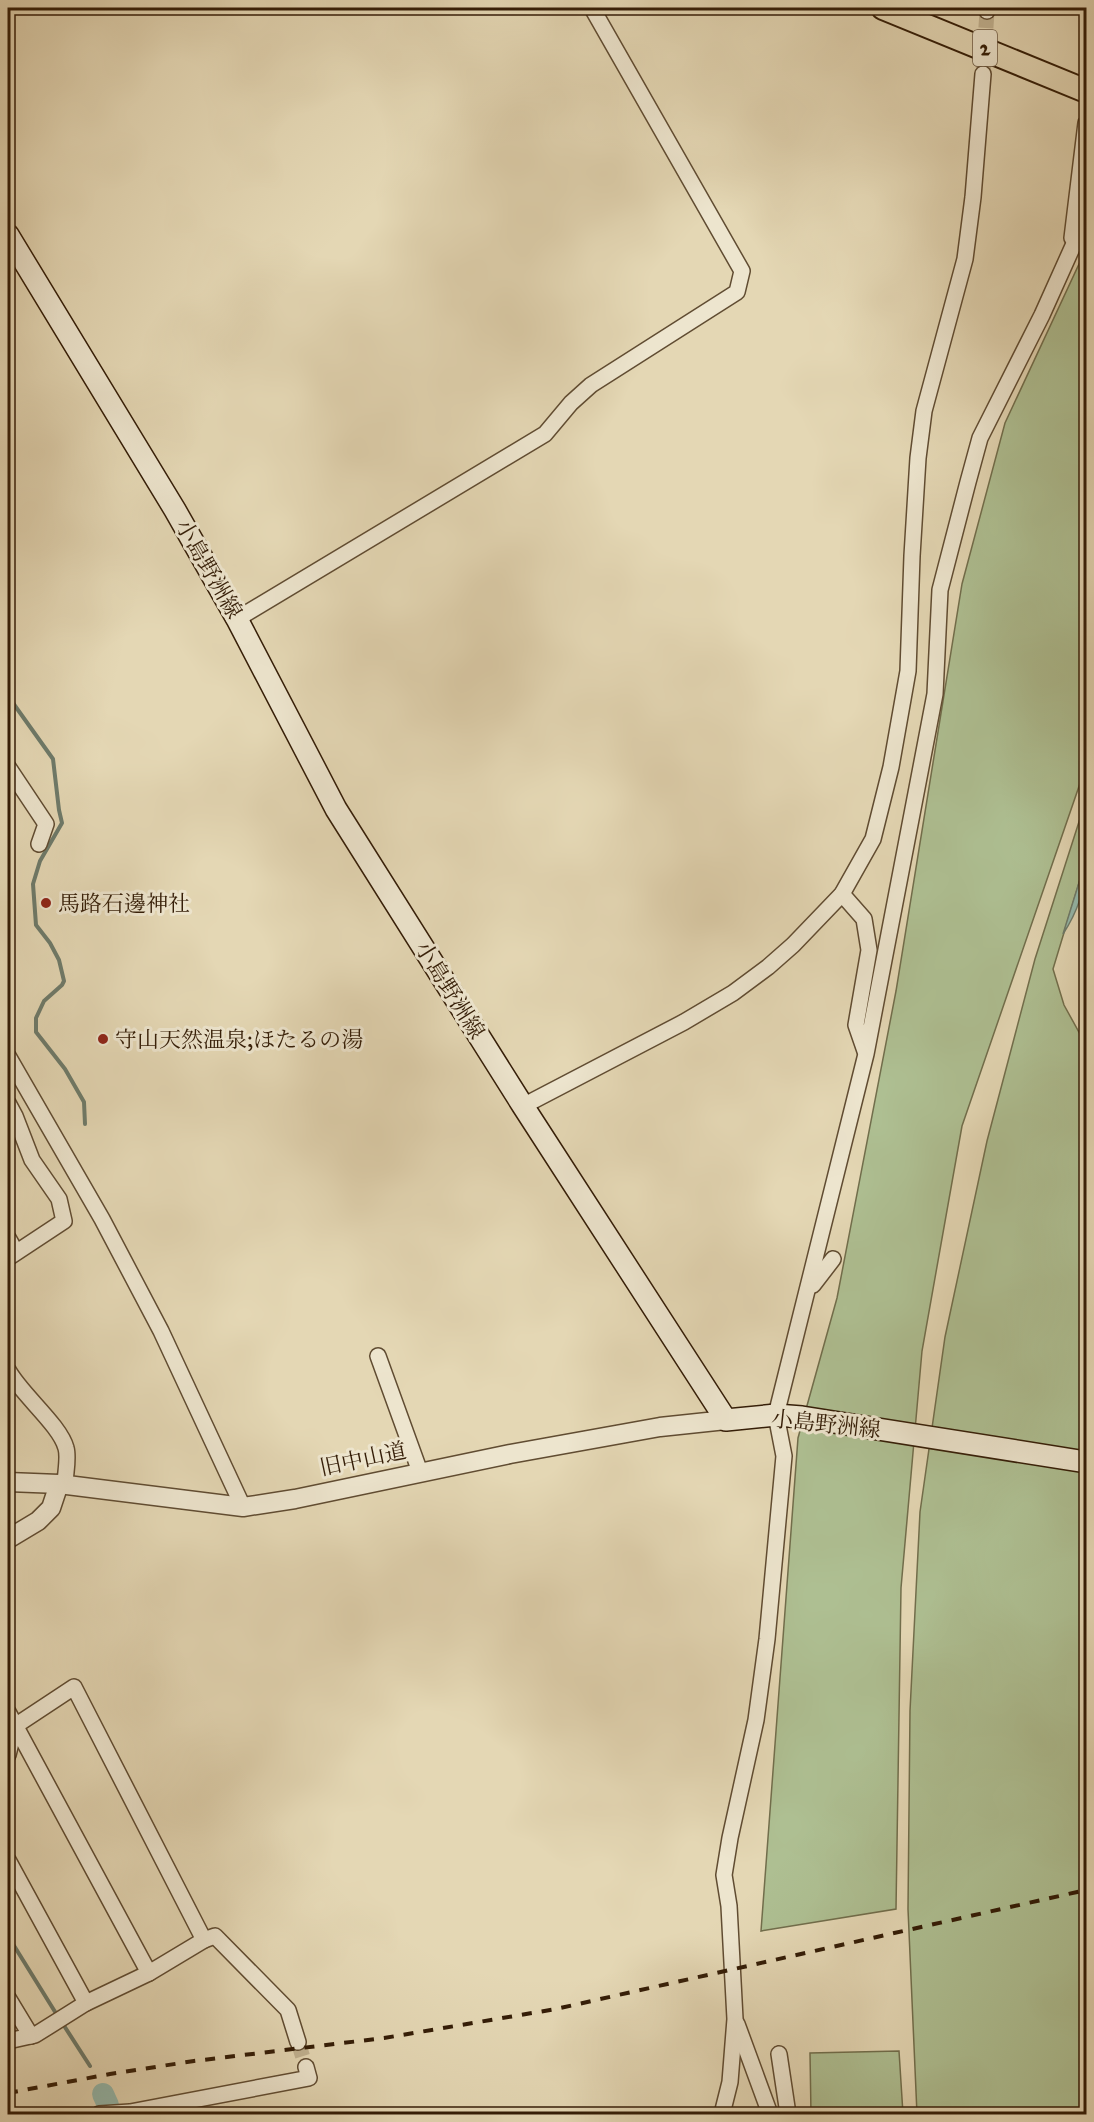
<svg xmlns="http://www.w3.org/2000/svg" width="1094" height="2122" font-family="'IM FELL Great Primer','Noto Serif JP',serif">
<style>
.green{fill:#aebf92;stroke:#716e4c;stroke-width:1.5}
.water{fill:#95baae;stroke:#6e7b6b;stroke-width:1.5}
.lines{fill:none;stroke-linecap:round;stroke-linejoin:round}
.stream{stroke:#6e7b6b;stroke-width:4}
.river{stroke:#95baae;stroke-width:22}
.minor-tunnel{stroke:#c1b291;stroke-width:15;stroke-dasharray:15 8;stroke-linecap:butt}
.minor-casing{stroke:#604c32;stroke-width:18}
.tertiary-casing{stroke:#604c32;stroke-width:21}
.secondary-casing{stroke:#341d07;stroke-width:24}
.primary-casing{stroke:#341d07;stroke-width:26}
.minor{stroke:#ede5ce;stroke-width:15}
.tertiary{stroke:#ede5ce;stroke-width:18}
.secondary{stroke:#ede5ce;stroke-width:21}
.primary{stroke:#e4d7b4;stroke-width:22}
.rail{stroke:#341d07;stroke-width:4;stroke-dasharray:10 10;stroke-linecap:butt}
.poi-dot{fill:#8f2418;stroke:#ede5ce;stroke-width:2}
.labels{text-anchor:middle;dominant-baseline:central;stroke-width:6;stroke-linejoin:round;paint-order:stroke}
.shield{fill:#ede5ce;stroke:#6c5943;stroke-width:1.5}
.shield-label{font-size:21px;font-weight:bold;fill:#341d07}
.street-label{font-size:22px;fill:#341d07;stroke:#ede5ce}
.poi-label{font-size:22px;fill:#341d07;stroke:#ede5ce;text-anchor:start}
</style>
<rect width="100%" height="100%" fill="#e4d7b4"/>
<filter id="stains"><feTurbulence type="fractalNoise" baseFrequency=".00333" numOctaves="4"/><feColorMatrix values="0 0 0 0 .2 0 0 0 0 .09 0 0 0 0 .02 0 0 0 .5 -.17"/></filter>
<radialGradient id="worn" r=".72"><stop offset=".6" stop-color="#630" stop-opacity="0"/><stop offset="1" stop-color="#630" stop-opacity=".3"/></radialGradient>
<g class="green">
<path d="M 1086,249 L 1086,766 L 962,1126 L 922,1351 L 901,1588 L 896,1909 L 761,1931 L 798,1438 L 837,1298 L 896,991 L 962,584 L 1005,423 Z"/>
<path d="M 1086,800 L 1086,860 L 1053,969 L 1064,1005 L 1086,1045 L 1086,2114 L 917,2114 L 908,1909 L 910,1711 L 920,1512 L 945,1337 L 987,1141 L 1035,959 Z"/>
<path d="M 899,2051 L 903,2114 L 811,2114 L 810,2053 Z"/>
</g>
<path class="water" d="M 1086,860 C 1087,886 1077,913 1063,934 Z"/>
<g class="lines">
<g class="stream">
<path d="M 8,696 L 53,759 L 59,810 L 62,823 L 40,861 L 33,884 L 36,925 L 50,943 L 59,960 L 64,981 L 62,985 L 44,1001 L 36,1018 L 36,1032 L 65,1069 L 84,1102 L 85,1124"/>
<path d="M 8,1936 L 57,2015"/>
<path d="M 61,2021 L 90,2066"/>
</g>
<path class="river" d="M 103,2094 L 108,2105"/>
<g class="minor-tunnel">
<path d="M 983,74 L 987,11"/>
<path d="M 298,2042 L 306,2067"/>
</g>
<g class="minor-casing">
<g id="minor">
<path d="M 987,11 L 987,8"/>
<path d="M 1072,238 L 1086,123"/>
<path d="M 237,619 L 545,434 L 571,403 L 591,385 L 737,292 L 742,271 L 592,8"/>
<path d="M 8,767 L 46,824 L 39,844"/>
<path d="M 842,894 L 864,919 L 869,950 L 856,1025 L 865,1051"/>
<path d="M 8,1056 L 102,1219 L 161,1331 L 243,1507"/>
<path d="M 8,1103 L 15,1116 L 32,1160 L 59,1199 L 64,1221 L 8,1258"/>
<path d="M 523,1106 L 684,1022 L 733,993 L 768,967 L 793,945 L 842,894 L 873,839 L 891,767 L 908,671 L 912,556 L 918,458 L 924,411 L 965,259 L 973,197 L 983,74"/>
<path d="M 8,1238 L 16,1252"/>
<path d="M 813,1285 L 833,1259"/>
<path d="M 378,1356 L 420,1472"/>
<path d="M 8,1370 C 21,1394 60,1425 66,1448 C 69,1458 65,1474 65,1485"/>
<path d="M 8,1712 L 149,1973"/>
<path d="M 8,1755 L 15,1726 L 74,1687 L 204,1940 L 149,1973 L 86,2003 L 35,2035 L 8,2041"/>
<path d="M 8,1860 L 86,2003"/>
<path d="M 204,1940 L 215,1936 L 288,2010 L 298,2042"/>
<path d="M 8,1998 L 31,2036"/>
<path d="M 737,2024 L 770,2114"/>
<path d="M 779,2054 L 788,2114"/>
<path d="M 99,2114 L 130,2112 L 309,2078 L 306,2067"/>
<path d="M 722,2114 L 730,2082 L 735,2019 L 729,1906 L 724,1875 L 730,1838 L 756,1720 L 767,1639 L 784,1456 L 776,1415 L 866,1054 L 935,694 L 940,590 L 968,482 L 980,438 L 1042,315 L 1086,217"/>
</g>
</g>
<g class="tertiary-casing">
<g id="tertiary">
<path d="M 8,1482 L 59,1484 L 243,1507 L 295,1499 L 510,1454 L 660,1427 L 726,1420"/>
<path d="M 8,1539 L 38,1521 L 51,1508 L 59,1484"/>
</g>
</g>
<g class="secondary-casing">
<path id="secondary" d="M 8,235 L 175,510 L 237,619 L 336,809 L 523,1106 L 726,1420 L 776,1415 L 802,1417 L 1086,1462"/>
</g>
<g class="primary-casing">
<path id="primary" d="M 883,8 L 1086,91"/>
</g>
<use href="#minor" class="minor"/>
<use href="#tertiary" class="tertiary"/>
<use href="#secondary" class="secondary"/>
<use href="#primary" class="primary"/>
<path class="rail" d="M 8,2093 L 110,2074 L 194,2061 L 384,2038 L 556,2009 L 1086,1890"/>
</g>
<g class="poi-dot">
<circle cx="46" cy="903" r="6"/>
<circle cx="103" cy="1039" r="6"/>
</g>
<g class="labels">
<rect class="shield" x="973" y="30" width="24" height="36" rx="4.5"/>
<g class="shield-label">
<text x="985" y="48">2</text>
</g>
<g class="street-label">
<text transform="translate(209 569) rotate(60)">小島野洲線</text>
<text transform="translate(450 990) rotate(58)">小島野洲線</text>
<text transform="translate(826 1424) rotate(6)">小島野洲線</text>
<text transform="translate(363 1459) rotate(-12)">旧中山道</text>
</g>
<g class="poi-label">
<text x="58" y="903">馬路石邊神社</text>
<text x="115" y="1039">守山天然温泉;ほたるの湯</text>
</g>
</g>
<rect width="1094" height="2122" fill="none" stroke="#e4d7b4" stroke-width="30"/>
<rect x="9" y="9" width="1076" height="2104" fill="none" stroke="#341d07" stroke-width="3"/>
<rect x="15" y="15" width="1064" height="2092" fill="none" stroke="#341d07" stroke-width="1.5"/>
<rect width="100%" height="100%" filter="url(#stains)"/>
<rect width="100%" height="100%" fill="url(#worn)"/>
</svg>
